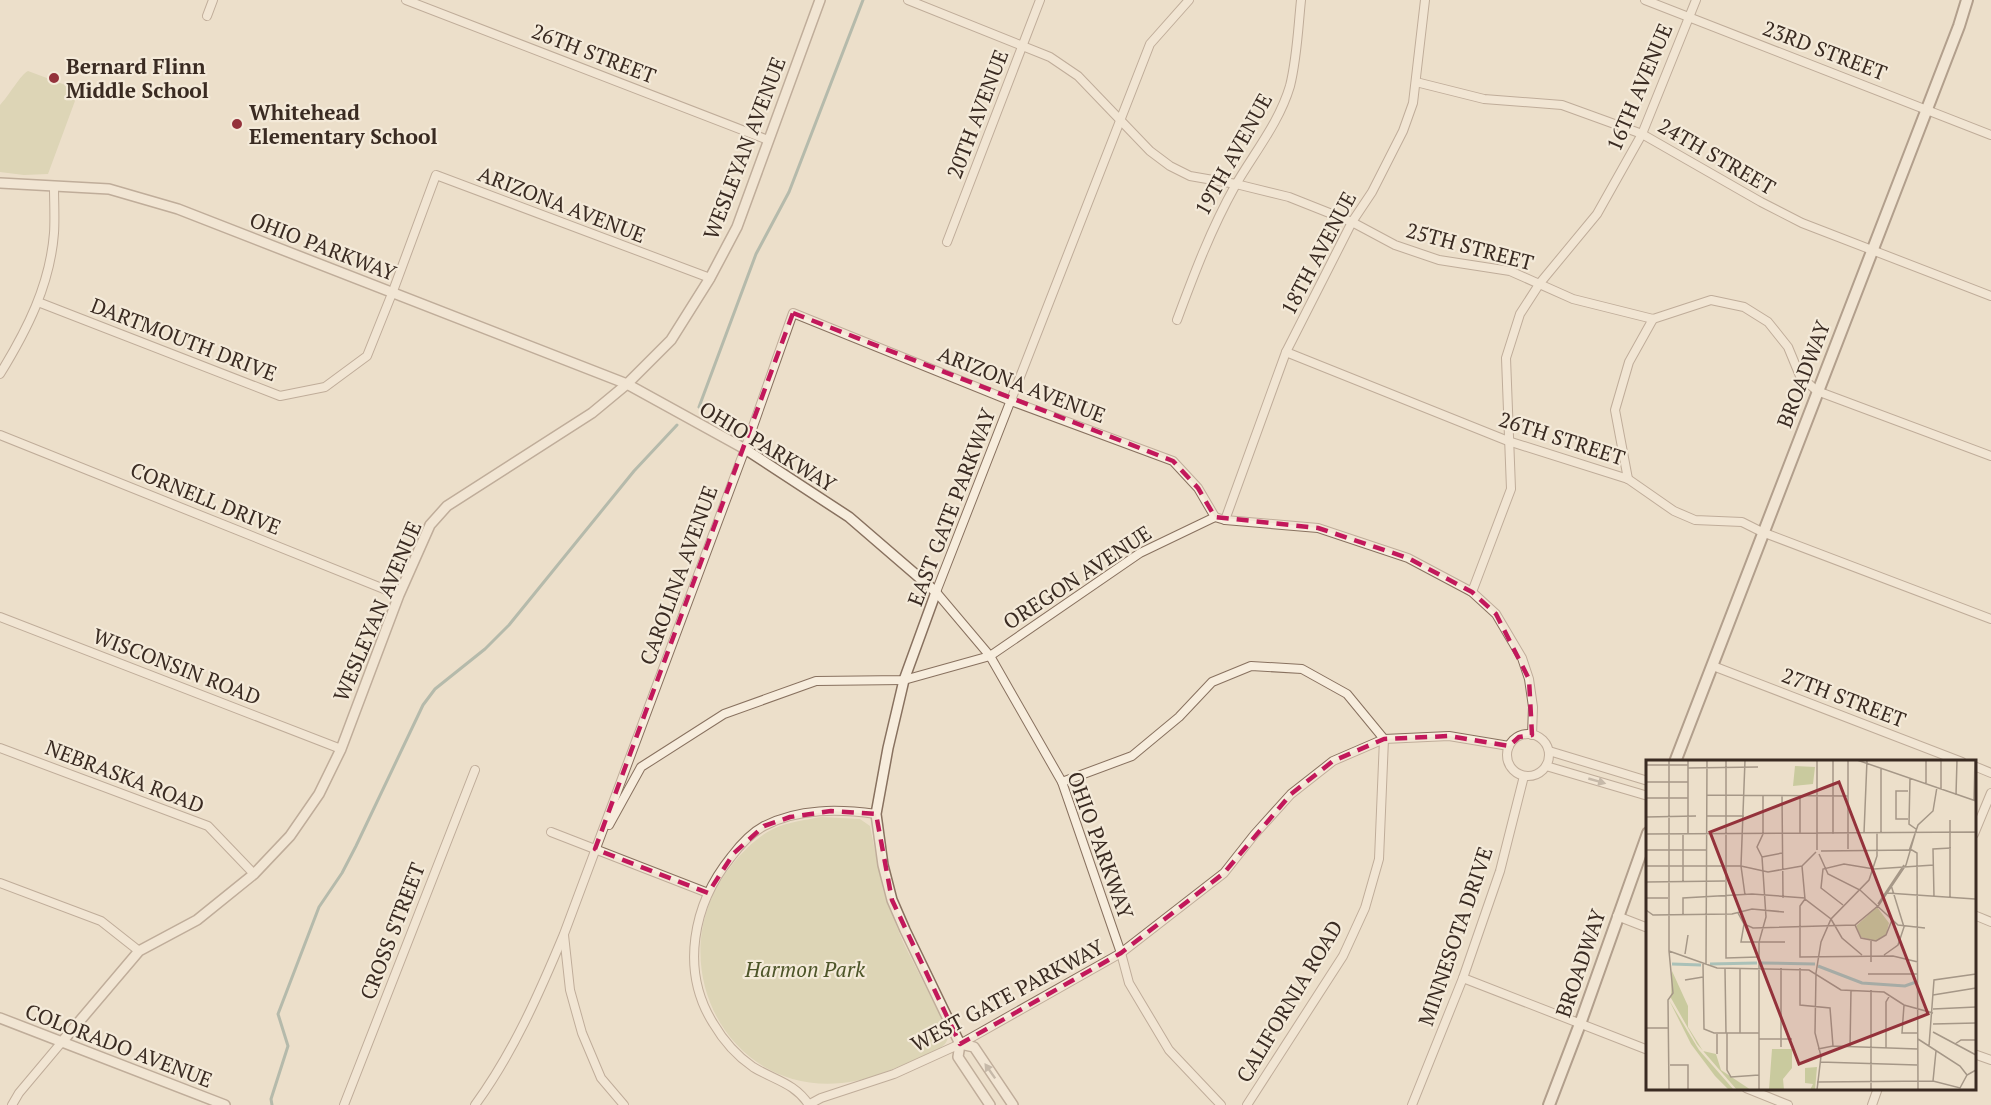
<svg xmlns="http://www.w3.org/2000/svg" width="1991" height="1105" font-family="'PT Serif',serif">
<style>
.green{fill:#c9ca9e}
.lines{fill:none;stroke-linecap:round;stroke-linejoin:round}
.stream{stroke:#718f85;stroke-width:3}
.minor-casing{stroke:#88715f;stroke-width:10}
.tertiary-casing{stroke:#88715f;stroke-width:12}
.secondary-casing{stroke:#6a5342;stroke-width:14}
.minor{stroke:#f7eddd;stroke-width:8}
.tertiary{stroke:#f7eddd;stroke-width:9}
.secondary{stroke:#f7eddd;stroke-width:10}
.oneway{fill:#988c80}
.marked{fill:none;stroke:#c2185b;stroke-width:4.5;stroke-dasharray:12 8;stroke-linejoin:round}
.poi-dot{fill:#94323b;stroke:#f4ead9;stroke-width:2}
.labels{text-anchor:middle;dominant-baseline:central;stroke-width:4.5;stroke-linejoin:round;paint-order:stroke}
.street-label{font-size:21px;fill:#3a2b22;stroke:#f4ead9}
.poi-label{font-size:21px;font-weight:bold;fill:#3a2b22;stroke:#f4ead9;text-anchor:start}
.park-label{font-size:21px;font-style:italic;fill:#4d5529;stroke:#f4ead9}
.inset-river{fill:none;stroke:#aac1b8;stroke-width:3}
.inset-road{fill:none;stroke:#a59787;stroke-width:1.5}
.view{fill:#94323b;fill-opacity:0.15;stroke:#94323b;stroke-width:3}
.inset-edge{fill:none;stroke:#3a2b22;stroke-width:3}
</style>
<rect width="100%" height="100%" fill="#ecdfca"/>
<g class="green">
<path d="M 28,71 L 79,90 L 48,174 L 24,175 L 0,172 L 0,105 C 8,97 21,74 28,71 Z"/>
<path d="M 821,817 L 860,819 L 870,826 L 883,890 L 888,905 L 903,942 L 947,1029 C 950,1040 946,1045 936,1050 C 907,1063 874,1080 842,1083 C 722,1095 658,954 732,865 C 743,851 757,837 773,829 C 788,822 805,820 821,817 Z"/>
</g>
<g class="lines">
<g class="stream">
<path d="M 699,407 L 756,254 L 789,192 L 863,0"/>
<path d="M 272,1105 L 271,1099 L 288,1046 L 278,1014 L 319,907 L 342,873 L 356,846 L 423,705 L 435,689 L 485,649 L 509,625 L 634,471 L 677,425"/>
</g>
<g class="minor-casing">
<g id="minor">
<path d="M 406,0 L 768,140"/>
<path d="M 908,0 L 1050,57 L 1078,76 L 1150,151 L 1170,166 L 1190,176 L 1236,184 L 1289,197 L 1352,222 L 1395,245 L 1439,260 L 1510,271 L 1573,299 L 1653,319 L 1711,300 L 1744,307 L 1768,322 L 1788,347 L 1800,376 L 1817,391 L 1991,456"/>
<path d="M 1189,0 L 1150,44 L 936,592 L 990,656 L 1062,782 L 1121,953 L 1129,983 L 1169,1050 L 1221,1105"/>
<path d="M 1645,0 L 1991,135"/>
<path d="M 207,16 L 213,0"/>
<path d="M 1416,82 L 1484,99 L 1562,105 L 1642,134 L 1761,202 L 1802,223 L 1991,296"/>
<path d="M 947,242 L 1040,0"/>
<path d="M 38,302 L 280,396 L 325,387 L 367,356 L 393,291 L 436,175 L 710,278"/>
<path d="M 1177,320 C 1194,274 1211,229 1235,186 C 1254,153 1279,123 1290,86 C 1297,58 1298,29 1301,0"/>
<path d="M 1286,352 L 1508,441 L 1628,479 L 1674,511 L 1695,520 L 1742,522 L 1762,532 L 1991,619"/>
<path d="M 0,374 C 27,330 50,285 54,233 C 55,218 54,202 54,187"/>
<path d="M 0,435 L 399,595"/>
<path d="M 1628,479 L 1615,410 L 1629,362 L 1653,319"/>
<path d="M 1225,520 L 1286,352 L 1352,222 L 1372,192 L 1403,131 L 1413,103 L 1425,0"/>
<path d="M 1472,592 L 1511,489 L 1506,358 L 1520,314 L 1540,283 L 1597,214 L 1642,134 L 1696,0"/>
<path d="M 0,617 L 341,749"/>
<path d="M 1713,666 L 1962,762"/>
<circle cx="1528" cy="755" r="21"/>
<path d="M 0,748 L 208,826 L 254,874"/>
<path d="M 1549,751 L 1648,781"/>
<path d="M 1546,766 L 1648,796"/>
<path d="M 1974,766 L 1991,773"/>
<path d="M 1062,782 L 1132,756 L 1179,717 L 1212,682 L 1251,666 L 1302,669 L 1347,694 L 1384,739 L 1379,859 L 1365,908 L 1343,956 L 1247,1105"/>
<path d="M 609,825 L 641,767 L 724,714 L 816,681 L 904,680 L 990,656 L 1140,553 L 1215,517 L 1225,520 L 1318,528 L 1408,558 L 1472,592 L 1496,614 L 1522,658 L 1529,679 L 1533,707 L 1532,735"/>
<path d="M 551,832 L 708,893"/>
<path d="M 1974,834 L 1991,793"/>
<path d="M 0,883 L 101,921 L 139,951"/>
<path d="M 1974,915 L 1991,922"/>
<path d="M 1617,916 L 1648,928"/>
<path d="M 564,935 L 570,990 L 582,1033 L 601,1078 L 624,1105"/>
<path d="M 1463,978 L 1648,1050"/>
<path d="M 1974,1054 L 1991,1060"/>
<path d="M 1746,1088 L 1788,1105"/>
<path d="M 12,1105 L 19,1093 L 61,1043"/>
<path d="M 344,1105 L 475,770"/>
<path d="M 475,1105 C 513,1053 539,994 564,934 L 745,449 L 793,313 L 1011,401 L 1173,461 L 1198,488 L 1215,517"/>
<path d="M 808,1105 L 821,1098 L 894,1074 L 960,1044 L 1121,953 L 1224,873 L 1254,835 L 1291,794 L 1333,761 L 1384,739 L 1449,736 L 1509,746"/>
<path d="M 809,1105 C 795,1083 774,1080 753,1067 C 737,1056 723,1040 713,1023 C 680,970 693,904 731,857 C 740,845 751,833 764,826 C 799,808 839,809 876,814"/>
<path d="M 1412,1105 L 1463,978 L 1500,871 L 1524,776"/>
<path d="M 1872,1105 L 1878,1088"/>
</g>
</g>
<g class="tertiary-casing">
<g id="tertiary">
<path d="M 0,183 L 109,189 L 178,209 L 627,384 L 745,449 L 849,517 L 936,592 L 904,680 L 888,748 L 876,814 L 883,865 L 892,900 L 905,930 L 960,1044 L 958,1057 L 990,1105"/>
<path d="M 0,1018 L 225,1105"/>
<path d="M 61,1043 L 139,951 L 197,920 L 254,874 L 290,836 L 319,794 L 341,749 L 399,595 L 430,525 L 447,506 L 592,413 L 627,384 L 671,340 L 710,278 L 737,227 L 820,0"/>
<path d="M 960,1044 L 974,1047 L 1013,1105"/>
</g>
</g>
<g class="secondary-casing">
<g id="secondary">
<path d="M 1675,762 L 1959,26 L 1967,0"/>
<path d="M 1549,1105 L 1580,1024 L 1648,833"/>
</g>
</g>
<use href="#minor" class="minor"/>
<use href="#tertiary" class="tertiary"/>
<use href="#secondary" class="secondary"/>
</g>
<defs><path id="oneway-solid" d="M-6-.8H1V-3.2L6.5 0L1 3.2V.8H-6Z" transform="scale(1.5)"/></defs>
<g class="oneway">
<use href="#oneway-solid" transform="translate(1597 781) rotate(16)"/>
<use href="#oneway-solid" transform="translate(990 1071) rotate(-125)"/>
</g>
<path d="M0 0H1991V1105H0ZM 793,313 L 1173,461 L 1198,488 L 1215,517 L 1318,528 L 1408,558 L 1472,592 L 1496,614 L 1529,679 L 1532,735 L 1519,737 L 1509,746 L 1449,736 L 1384,739 L 1333,761 L 1291,794 L 1224,873 L 1121,953 L 960,1044 L 892,900 L 876,814 L 831,811 L 790,817 L 764,826 L 734,853 L 708,893 L 595,849 Z" fill="#ecdfca" fill-opacity=".55" fill-rule="evenodd"/>
<path class="marked" d="M 793,313 L 1173,461 L 1198,488 L 1215,517 L 1318,528 L 1408,558 L 1472,592 L 1496,614 L 1529,679 L 1532,735 L 1519,737 L 1509,746 L 1449,736 L 1384,739 L 1333,761 L 1291,794 L 1224,873 L 1121,953 L 960,1044 L 892,900 L 876,814 L 831,811 L 790,817 L 764,826 L 734,853 L 708,893 L 595,849 Z"/>
<g class="poi-dot">
<circle cx="54" cy="78" r="6"/>
<circle cx="237" cy="124" r="6"/>
</g>
<g class="labels">
<g class="street-label">
<text transform="translate(1825 50) rotate(21)">23RD STREET</text>
<text transform="translate(594 53) rotate(21)">26TH STREET</text>
<text transform="translate(1639 87) rotate(-67)">16TH AVENUE</text>
<text transform="translate(977 114) rotate(-69)">20TH AVENUE</text>
<text transform="translate(744 148) rotate(-69)">WESLEYAN AVENUE</text>
<text transform="translate(1233 154) rotate(-61)">19TH AVENUE</text>
<text transform="translate(1717 156) rotate(30)">24TH STREET</text>
<text transform="translate(562 204) rotate(21)">ARIZONA AVENUE</text>
<text transform="translate(323 246) rotate(21)">OHIO PARKWAY</text>
<text transform="translate(1470 246) rotate(15)">25TH STREET</text>
<text transform="translate(1318 253) rotate(-62)">18TH AVENUE</text>
<text transform="translate(184 339) rotate(21)">DARTMOUTH DRIVE</text>
<text transform="translate(1803 374) rotate(-69)">BROADWAY</text>
<text transform="translate(1022 384) rotate(21)">ARIZONA AVENUE</text>
<text transform="translate(1562 438) rotate(18)">26TH STREET</text>
<text transform="translate(768 446) rotate(31)">OHIO PARKWAY</text>
<text transform="translate(206 498) rotate(22)">CORNELL DRIVE</text>
<text transform="translate(951 507) rotate(-69)">EAST GATE PARKWAY</text>
<text transform="translate(678 575) rotate(-70)">CAROLINA AVENUE</text>
<text transform="translate(1077 577) rotate(-33)">OREGON AVENUE</text>
<text transform="translate(377 611) rotate(-67)">WESLEYAN AVENUE</text>
<text transform="translate(177 666) rotate(21)">WISCONSIN ROAD</text>
<text transform="translate(1844 697) rotate(21)">27TH STREET</text>
<text transform="translate(125 776) rotate(21)">NEBRASKA ROAD</text>
<text transform="translate(1101 845) rotate(70)">OHIO PARKWAY</text>
<text transform="translate(392 931) rotate(-69)">CROSS STREET</text>
<text transform="translate(1455 936) rotate(-71)">MINNESOTA DRIVE</text>
<text transform="translate(1580 963) rotate(-71)">BROADWAY</text>
<text transform="translate(1007 995) rotate(-28)">WEST GATE PARKWAY</text>
<text transform="translate(1289 1001) rotate(-59)">CALIFORNIA ROAD</text>
<text transform="translate(119 1045) rotate(21)">COLORADO AVENUE</text>
</g>
<g class="poi-label">
<text x="66" y="66">Bernard Flinn<tspan x="66" dy="24">Middle School</tspan></text>
<text x="249" y="112">Whitehead<tspan x="249" dy="24">Elementary School</tspan></text>
</g>
<g class="park-label">
<text x="805" y="969">Harmon Park</text>
</g>
</g>
<g transform="translate(1646 760)">
<rect width="330" height="330" fill="#ecdfca"/>
<path d="M 149,6 L 169,7 L 167,24 L 147,26 ZM 231,147 L 243,163 L 240,175 L 229,181 L 215,177 L 210,166 ZM 26,211 L 42,246 L 42,267 L 57,291 L 70,294 L 75,310 L 105,330 L 91,330 L 51,284 L 25,238 ZM 23,240 L 53,290 L 88,330 L 83,330 L 69,316 L 45,284 ZM 126,289 L 146,289 L 146,308 L 137,319 L 138,330 L 123,330 ZM 171,307 L 169,330 L 164,330 L 167,324 L 159,323 L 159,308 Z" fill="#c9ca9e"/>
<path class="inset-river" d="M 114,203 L 169,204M 26,204 L 55,205M 64,204 L 111,203M 172,206 L 216,223 L 259,226 L 270,222"/>
<path class="inset-road" d="M 80,0 L 80,198 L 112,197M 99,0 L 95,106 L 99,135M 187,0 L 187,74M 211,0 L 330,41M 0,5 L 42,5M 42,8 L 112,7M 235,9 L 235,73M 264,18 L 263,64 L 270,69M 0,22 L 42,22M 280,23 L 280,0M 295,29 L 295,0M 61,35 L 202,36M 136,35 L 137,138M 310,35 L 311,0M 0,38 L 42,38M 328,41 L 329,0M 61,56 L 98,56M 0,57 L 50,56M 262,59 L 250,59 L 250,31 L 262,31M 330,72 L 330,223M 154,73 L 154,36M 218,73 L 221,0M 0,74 L 330,72M 42,74 L 42,0M 37,75 L 37,121M 202,89 L 202,0M 0,90 L 61,90M 171,90 L 171,0M 175,91 L 266,90 L 271,93 L 272,330M 263,91 L 272,65 L 287,51 L 291,27M 170,92 L 156,106 L 159,139 L 185,159 L 196,178 L 216,195M 173,94 L 182,114 L 214,130 L 252,165 L 279,168M 116,97 L 136,93M 0,106 L 95,106 L 122,112 L 156,106M 0,122 L 79,121M 241,133 L 329,139M 288,137 L 287,89 L 305,88M 0,138 L 22,138M 304,138 L 304,60M 159,139 L 154,146 L 154,197 L 247,196 L 272,202M 232,144 L 258,105M 197,145 L 175,128 L 177,109 L 198,104 L 228,109 L 288,105M 0,150 L 7,155 L 86,154 L 106,149 L 138,152M 92,153 L 98,164 L 107,168 L 209,165 L 233,145 L 260,105 L 269,74M 37,155 L 37,138 L 106,134 L 159,138M 98,164 L 95,182 L 139,182M 209,165 L 215,178 L 230,181 L 240,175 L 246,160M 23,191 L 71,208 L 163,210 L 195,230 L 238,232 L 258,245 L 287,253M 39,194 L 42,175M 238,195 L 252,185 L 258,167 L 245,125M 225,202 L 225,181M 57,204 L 58,269 L 68,273 L 113,273M 60,205 L 61,0M 94,208 L 94,273M 154,208 L 154,245 L 184,248 L 187,286M 79,209 L 80,273M 222,214 L 272,214M 39,220 L 57,217M 287,235 L 330,228M 258,245 L 256,273 L 271,273M 287,249 L 330,247M 287,264 L 330,263M 0,268 L 22,268M 287,272 L 330,295M 81,273 L 81,310 L 85,317 L 113,315M 71,274 L 71,294M 113,279 L 146,279M 272,279 L 314,306 L 321,315M 309,284 L 315,280 L 330,280M 283,286 L 288,220 L 330,214M 135,287 L 135,208M 204,288 L 205,230M 172,289 L 187,286 L 272,289M 240,289 L 240,242 L 244,235M 174,302 L 271,305M 24,305 L 42,305 L 42,330M 287,321 L 290,291M 171,322 L 287,321 L 314,328 L 321,315 L 330,310M 23,330 L 22,240 L 27,233 L 23,191 L 23,0M 113,330 L 113,182 L 120,157 L 116,97 L 111,87 L 117,74 L 117,35M 171,330 L 175,296 L 169,273 L 170,213 L 175,182 L 185,159 L 223,120 L 231,96 L 231,73M 225,330 L 225,230"/>
<path class="view" d="M 193,22 L 282,254 L 153,304 L 64,72 Z"/>
<rect width="330" height="330" class="inset-edge"/>
</g>
</svg>
